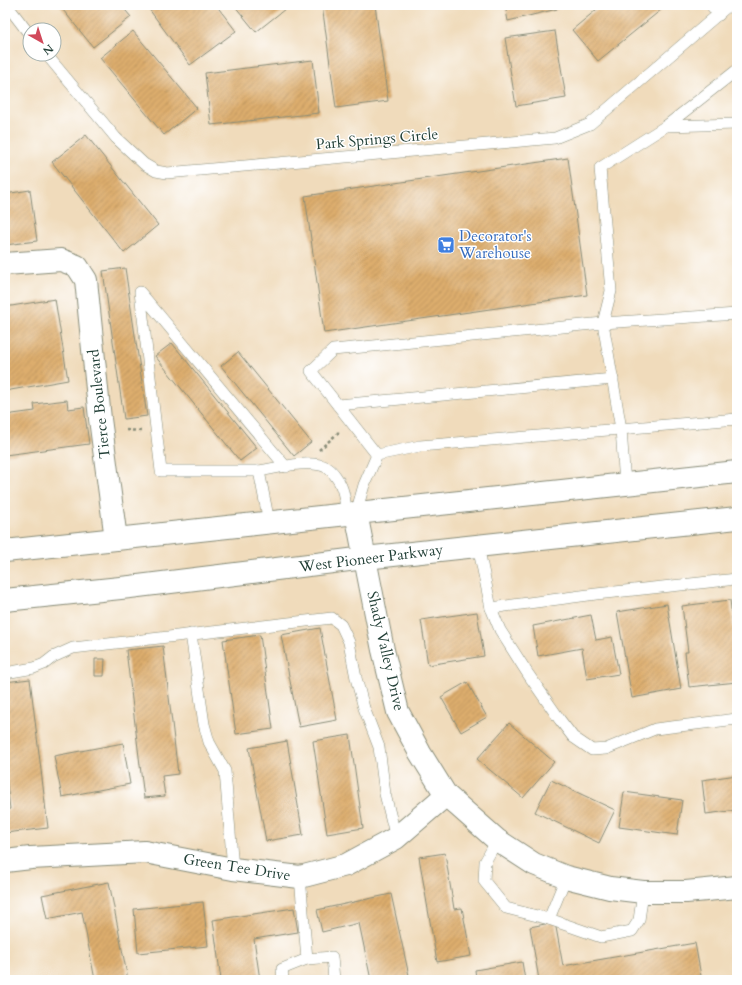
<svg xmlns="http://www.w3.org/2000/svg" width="742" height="985" font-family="Cardo,serif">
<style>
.building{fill:url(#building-hatch)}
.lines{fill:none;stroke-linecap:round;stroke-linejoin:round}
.service-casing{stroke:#888c78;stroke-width:12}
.minor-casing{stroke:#888c78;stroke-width:24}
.primary-casing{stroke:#888c78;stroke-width:24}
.path{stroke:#888c78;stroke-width:2.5;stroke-dasharray:3 3;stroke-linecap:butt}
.service{stroke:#fff;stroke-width:11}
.minor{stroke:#fff;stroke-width:22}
.primary{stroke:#fff;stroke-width:22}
.labels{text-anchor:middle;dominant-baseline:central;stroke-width:3;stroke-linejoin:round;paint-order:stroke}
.street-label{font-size:15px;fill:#1f3d34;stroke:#fff}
.shop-label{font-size:15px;fill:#366cbe;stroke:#fff;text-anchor:start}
</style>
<defs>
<pattern id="building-hatch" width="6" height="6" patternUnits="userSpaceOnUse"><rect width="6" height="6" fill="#ddad6d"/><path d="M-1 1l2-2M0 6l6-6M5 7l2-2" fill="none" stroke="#b38e5a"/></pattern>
</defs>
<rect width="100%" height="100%" fill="#fff"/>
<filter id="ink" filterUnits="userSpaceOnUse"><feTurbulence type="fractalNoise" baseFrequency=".025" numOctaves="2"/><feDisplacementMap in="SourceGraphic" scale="8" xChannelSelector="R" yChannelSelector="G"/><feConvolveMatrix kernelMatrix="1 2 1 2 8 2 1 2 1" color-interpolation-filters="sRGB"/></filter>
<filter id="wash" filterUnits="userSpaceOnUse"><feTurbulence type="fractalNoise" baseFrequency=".012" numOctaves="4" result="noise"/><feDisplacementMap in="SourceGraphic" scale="16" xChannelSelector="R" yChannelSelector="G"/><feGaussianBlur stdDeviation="0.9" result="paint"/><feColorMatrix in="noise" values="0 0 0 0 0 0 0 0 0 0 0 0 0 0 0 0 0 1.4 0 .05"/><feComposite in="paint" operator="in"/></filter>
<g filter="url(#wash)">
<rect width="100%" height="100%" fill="#f0dbbb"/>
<g id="blocks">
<g class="building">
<path d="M 59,5 L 121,5 L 131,17 L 93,47 Z"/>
<path d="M 146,5 L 216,5 L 236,31 L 190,65 Z"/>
<path d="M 234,5 L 290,5 L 256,32 Z"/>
<path d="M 322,5 L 375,5 L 388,101 L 336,108 Z"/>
<path d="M 505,5 L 556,5 L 557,9 L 508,21 Z"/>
<path d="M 602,5 L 667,5 L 598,61 L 572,30 Z"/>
<path d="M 133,31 L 197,108 L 164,135 L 100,58 Z"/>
<path d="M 555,31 L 566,98 L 516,106 L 505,38 Z"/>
<path d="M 313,60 L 319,113 L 211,125 L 205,73 Z"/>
<path d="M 86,135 L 158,225 L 124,253 L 52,162 Z"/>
<path d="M 568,158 L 587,295 L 324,333 L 305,196 Z"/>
<path d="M 30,190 L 37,241 L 5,245 L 5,194 Z"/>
<path d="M 125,268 L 147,416 L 124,419 L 103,271 Z"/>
<path d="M 55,299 L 68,380 L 5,391 L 5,307 Z"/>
<path d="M 172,343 L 257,448 L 240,461 L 155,356 Z"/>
<path d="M 238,352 L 311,442 L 294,456 L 221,366 Z"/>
<path d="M 67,400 L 68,409 L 84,407 L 89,444 L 5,455 L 5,415 L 35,411 L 34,404 Z"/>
<path d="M 730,600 L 737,660 L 737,682 L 689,687 L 685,652 L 688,652 L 682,606 Z"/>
<path d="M 667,604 L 681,689 L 632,698 L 617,612 Z"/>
<path d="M 477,612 L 484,656 L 428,665 L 421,620 Z"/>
<path d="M 591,615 L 596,640 L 612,637 L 619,674 L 587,679 L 582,648 L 538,656 L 533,626 Z"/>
<path d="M 320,628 L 337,720 L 299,727 L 281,635 Z"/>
<path d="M 260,635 L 273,729 L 236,734 L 223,640 Z"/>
<path d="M 163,646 L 178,774 L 162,776 L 165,796 L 144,798 L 126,650 Z"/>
<path d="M 95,659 L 105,659 L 104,676 L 95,676 Z"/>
<path d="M 30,679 L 48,828 L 5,833 L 5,810 L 10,809 L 5,768 L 5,682 Z"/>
<path d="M 467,682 L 487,717 L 461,732 L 441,697 Z"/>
<path d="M 509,723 L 554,762 L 523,798 L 477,759 Z"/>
<path d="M 350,735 L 363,828 L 327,834 L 313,741 Z"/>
<path d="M 287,741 L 303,835 L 266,841 L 249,748 Z"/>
<path d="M 123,743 L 130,784 L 62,797 L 54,756 Z"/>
<path d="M 737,775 L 737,810 L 706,814 L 702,780 Z"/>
<path d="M 551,780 L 615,810 L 599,843 L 535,812 Z"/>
<path d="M 624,792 L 682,800 L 677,835 L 619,827 Z"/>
<path d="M 445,853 L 454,909 L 462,908 L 471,956 L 437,962 L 419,857 Z"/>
<path d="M 109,882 L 128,980 L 95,980 L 82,912 L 47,919 L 42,895 Z"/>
<path d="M 391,894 L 410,980 L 371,980 L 359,923 L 322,932 L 317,910 Z"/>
<path d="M 203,902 L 208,946 L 138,953 L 134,909 Z"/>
<path d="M 294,908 L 298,932 L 254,939 L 260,980 L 221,980 L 213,920 Z"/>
<path d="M 555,922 L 563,966 L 695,943 L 701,976 L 679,980 L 539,980 L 530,927 Z"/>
<path d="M 522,962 L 525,980 L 470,980 L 476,978 L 475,970 Z"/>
</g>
</g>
</g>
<g filter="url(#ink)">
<use href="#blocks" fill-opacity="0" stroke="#888c78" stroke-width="1"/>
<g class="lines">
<g class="service-casing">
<g id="service">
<path d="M 7,5 L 30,35"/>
<path d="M 711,5 L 719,15"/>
<path d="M 46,54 L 116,138 L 144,164 L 156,171 L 167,173 L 555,138 L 590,124 L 729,5"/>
<path d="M 737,124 L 666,126 L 600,168 L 611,291 L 603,323 L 333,350 L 311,371 L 377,455 L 420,446 L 737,419"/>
<path d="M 666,126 L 737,70"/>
<path d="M 338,405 L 613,379"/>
<path d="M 259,471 L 161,471 L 140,292 L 286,467"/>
<path d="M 625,484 L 621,429 L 603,323 L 737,314"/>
<path d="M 356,513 L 364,485 L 377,455"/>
<path d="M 269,522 L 259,471 C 277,468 309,459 326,467 C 332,470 339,480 341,486 C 345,494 345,505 347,514"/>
<path d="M 478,546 L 491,608 L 596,594 L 737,579"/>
<path d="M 491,608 L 500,630 L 528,674 L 560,720 L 573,737 L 592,750 L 606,749 L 655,729 L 737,719"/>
<path d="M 191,634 L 204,724 L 209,742 L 225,771 L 233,869"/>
<path d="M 5,673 L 34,668 L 44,664 L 53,657 L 73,648 L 332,618 L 341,625 L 349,642 L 356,678 L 364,708 L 379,747 L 385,794 L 396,838"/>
<path d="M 497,840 L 485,862 L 484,881 L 506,908 L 549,919 L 601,937 L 632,931 L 639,920 L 643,892"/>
<path d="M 300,877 L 307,959"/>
<path d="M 549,919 L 566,877"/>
<path d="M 283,980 L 282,969 L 307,959 L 332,957 L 334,980"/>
</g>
</g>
<g class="minor-casing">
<g id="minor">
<path d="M 5,264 L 61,260 L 77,266 L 86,280 L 100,419 L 116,539"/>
<path d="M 356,513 L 383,650 L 398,712 L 420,753 L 446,795 L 497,840 L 534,864 L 566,877 L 610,888 L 643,892 L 686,892 L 737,887"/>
<path d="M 5,861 L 31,858 L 145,852 L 233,869 L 300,877 L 346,865 L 396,838 L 446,795"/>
</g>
</g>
<g class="primary-casing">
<g id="primary">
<path d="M 5,551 L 737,472"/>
<path d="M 5,600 L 130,587 L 365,558 L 737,518"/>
</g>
</g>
<g class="path">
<path d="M 126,430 L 141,431"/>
<path d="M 319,450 L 338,433 L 338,429"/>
</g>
<use href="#service" class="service"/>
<use href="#minor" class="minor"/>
<use href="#primary" class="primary"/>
</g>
</g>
<defs>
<g id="supermarket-square" transform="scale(0.9)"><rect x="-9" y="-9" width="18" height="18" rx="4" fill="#3f7fe0" stroke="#fff"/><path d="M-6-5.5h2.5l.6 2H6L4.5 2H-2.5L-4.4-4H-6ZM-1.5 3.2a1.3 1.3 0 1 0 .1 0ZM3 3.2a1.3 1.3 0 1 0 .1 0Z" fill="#fff"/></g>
</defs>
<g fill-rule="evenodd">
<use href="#supermarket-square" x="446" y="245"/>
</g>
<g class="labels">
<g class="street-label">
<text transform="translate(377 139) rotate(-5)">Park Springs Circle</text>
<text transform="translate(99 404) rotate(-96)">Tierce Boulevard</text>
<text transform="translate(371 558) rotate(-7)">West Pioneer Parkway</text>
<text transform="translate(386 651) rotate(77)">Shady Valley Drive</text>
<text transform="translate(237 867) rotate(9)">Green Tee Drive</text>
</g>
<g class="shop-label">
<text x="459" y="236">Decorator's<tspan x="459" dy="17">Warehouse</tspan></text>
</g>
</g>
<rect width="742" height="985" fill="none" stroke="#fff" stroke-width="20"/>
<g transform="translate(42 42) rotate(141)"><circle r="19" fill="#ffffff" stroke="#a5b1ae"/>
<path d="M0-3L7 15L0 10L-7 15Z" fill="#d1495b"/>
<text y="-6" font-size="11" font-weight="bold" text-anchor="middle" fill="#1f3d34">N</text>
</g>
</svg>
